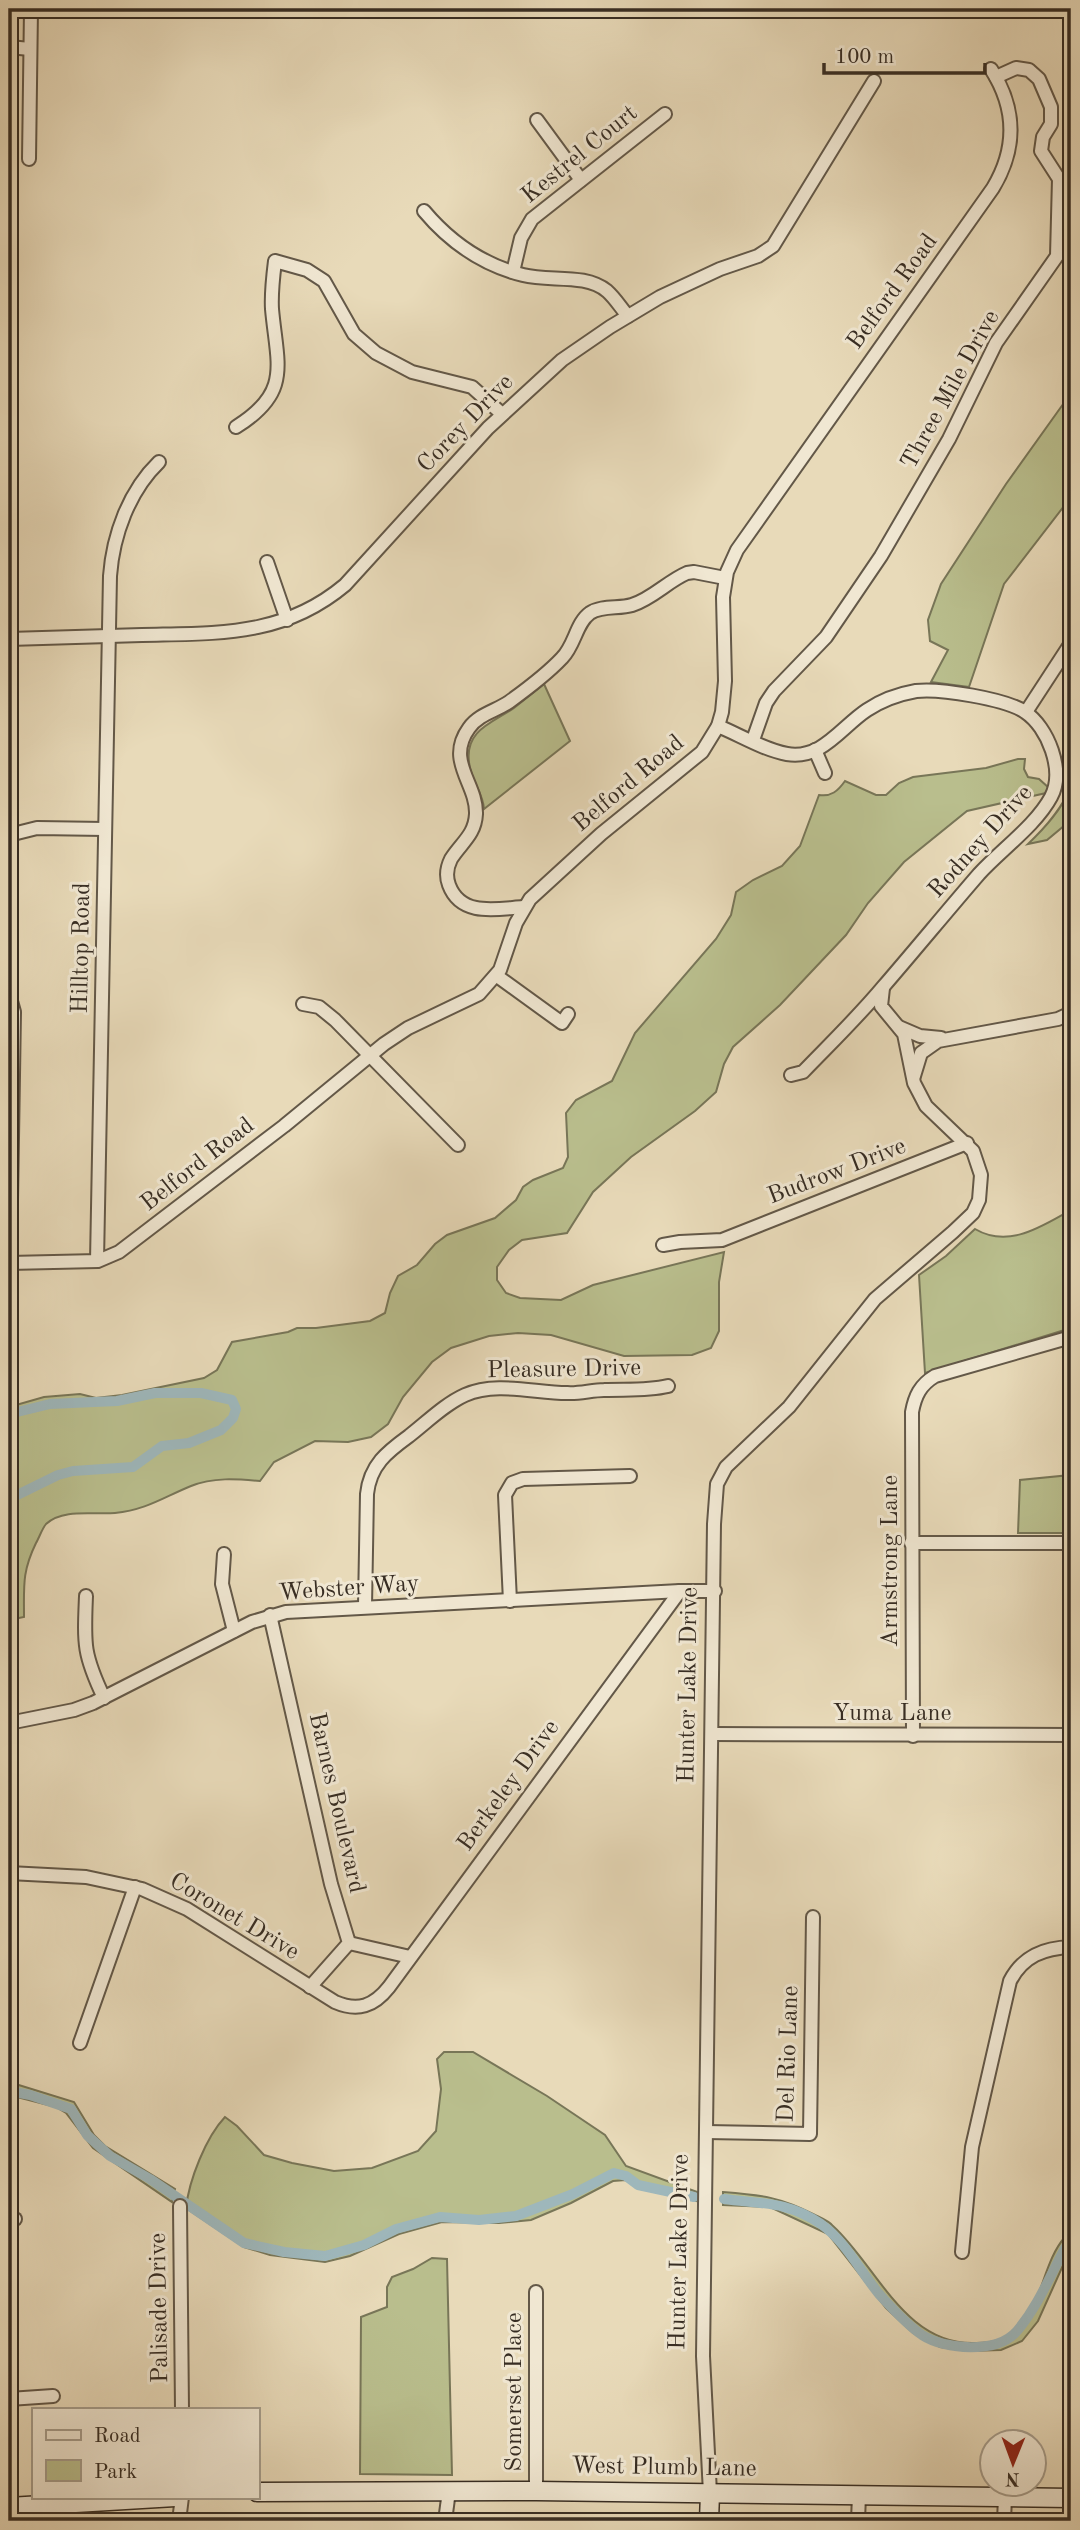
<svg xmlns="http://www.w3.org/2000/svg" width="1080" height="2530" font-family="'Old Standard TT',serif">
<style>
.green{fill:#b9be8d;stroke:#787658;stroke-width:2}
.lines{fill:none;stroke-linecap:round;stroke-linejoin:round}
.canal{stroke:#9eb7bb;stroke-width:10}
.street-casing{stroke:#635848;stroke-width:16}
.secondary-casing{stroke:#372d23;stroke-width:21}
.street{stroke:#f0e7d2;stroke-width:12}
.secondary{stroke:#f0e7d2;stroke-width:18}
.labels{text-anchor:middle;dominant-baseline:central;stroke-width:6;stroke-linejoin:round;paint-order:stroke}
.street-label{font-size:24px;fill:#372d23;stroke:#f0e7d2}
</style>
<rect width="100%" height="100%" fill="#e8dab9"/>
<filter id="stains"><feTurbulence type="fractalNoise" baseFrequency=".00286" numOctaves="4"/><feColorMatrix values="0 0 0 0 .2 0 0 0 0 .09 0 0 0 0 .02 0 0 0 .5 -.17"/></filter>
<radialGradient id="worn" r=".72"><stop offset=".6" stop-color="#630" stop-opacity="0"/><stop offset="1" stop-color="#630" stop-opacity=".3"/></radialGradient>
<g class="green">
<path d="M 1071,393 L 1071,497 L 1004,584 L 969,687 L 931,682 L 948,650 L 930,641 L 928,620 L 941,584 L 1006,484 Z"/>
<path d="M 544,684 L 570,741 L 484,809 C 483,792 470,779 469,762 C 465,730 492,723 514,708 C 524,700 534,692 544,684 Z"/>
<path d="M 1018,759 L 1025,759 L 1024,769 L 1028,777 L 1039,779 L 1049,788 L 1046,793 L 967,811 L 904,862 L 868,903 L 846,935 L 780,1005 L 733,1047 L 724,1064 L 716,1092 L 695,1111 L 631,1157 L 593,1192 L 567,1233 L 522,1240 L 509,1250 L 497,1267 L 497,1280 L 506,1293 L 520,1298 L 561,1300 L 593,1285 L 724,1252 L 719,1282 L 719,1331 L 711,1348 L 692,1355 L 624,1356 L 551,1335 L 518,1333 L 489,1336 L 451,1348 L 432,1362 L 403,1397 L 388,1424 L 371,1437 L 348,1442 L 315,1441 L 274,1462 L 260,1481 C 237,1479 213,1477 191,1486 C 164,1497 146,1510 115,1513 C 94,1515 63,1508 46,1524 C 42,1529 39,1538 36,1543 C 22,1572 24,1585 24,1617 L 9,1620 L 9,1407 L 44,1397 L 80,1394 L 96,1398 L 122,1395 L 204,1378 L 217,1370 L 232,1342 L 288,1332 L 297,1328 L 316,1328 L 370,1321 L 385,1313 L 390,1293 L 398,1276 L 417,1265 L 435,1244 L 447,1235 L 495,1218 L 516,1200 L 523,1187 L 533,1180 L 563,1168 L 568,1157 L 566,1113 L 576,1100 L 612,1081 L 635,1033 L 716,939 L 731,915 L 736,892 L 753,880 L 782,866 L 800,846 L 819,795 C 831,797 838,791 845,781 L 876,795 L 886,795 L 899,783 L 913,777 L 986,768 Z"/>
<path d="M 1071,787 L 1071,820 L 1047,840 L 1028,844 C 1046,827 1061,810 1071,787 Z"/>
<path d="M 1071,1210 L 1071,1328 L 925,1373 L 919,1275 L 946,1256 L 975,1229 C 1009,1249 1042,1226 1071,1210 Z"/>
<path d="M 1071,1442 L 1071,1533 L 1018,1533 L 1020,1480 L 1070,1475 Z"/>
<path d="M 444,2052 L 473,2052 L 547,2096 L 605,2135 L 626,2166 L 697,2192 L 696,2201 L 626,2180 L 613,2181 L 571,2203 L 531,2220 L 499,2223 L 442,2222 L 399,2234 L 350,2256 L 325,2262 L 270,2255 L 244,2247 L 186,2208 C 189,2180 206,2137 225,2117 L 237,2126 L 264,2155 L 292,2163 L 334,2171 L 372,2168 L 418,2151 L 436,2131 L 441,2089 L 437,2059 Z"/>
<path d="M 9,2082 L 74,2102 L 94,2135 L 105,2146 L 175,2189 L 172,2202 L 93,2148 L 66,2113 L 56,2107 L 9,2095 Z"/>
<path d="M 723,2192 C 761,2195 781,2197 815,2215 C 821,2218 829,2221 833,2226 C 877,2266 905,2346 976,2343 C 990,2343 1005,2340 1016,2330 C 1043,2306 1042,2263 1065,2237 L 1071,2238 L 1071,2251 L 1069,2252 L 1038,2321 L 1022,2341 L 1001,2350 L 968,2351 L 940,2347 L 913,2333 L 886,2308 L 828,2234 L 770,2207 L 723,2205 Z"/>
<path d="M 432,2258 L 447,2259 L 452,2475 L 360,2474 L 361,2317 L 387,2307 L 387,2287 L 392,2277 L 413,2269 Z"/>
</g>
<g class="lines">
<g class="canal">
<path d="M 9,1414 L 50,1404 L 117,1401 L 155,1393 L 201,1393 L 232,1400 L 236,1409 L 233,1418 L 221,1430 L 189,1443 L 162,1446 L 133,1467 L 73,1471 L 58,1475 L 9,1499"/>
<path d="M 9,2091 L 30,2095 L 71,2109 L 87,2135 L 110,2156 L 150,2179 L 244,2243 L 284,2252 L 325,2256 L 364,2245 L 396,2229 L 440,2217 L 479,2220 L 516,2216 L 573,2194 L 614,2173 L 626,2176 L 638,2185 L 694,2197"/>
<path d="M 724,2199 C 762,2204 787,2201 821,2224 C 846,2242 860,2271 879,2294 C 892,2308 906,2324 922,2335 C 945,2350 997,2354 1017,2331 C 1038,2306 1050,2276 1065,2248 L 1071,2244"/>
</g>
<g class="street-casing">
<g id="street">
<path d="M 9,47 L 30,49"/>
<path d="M 537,120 L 581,180"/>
<path d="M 29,159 L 31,9"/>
<path d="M 424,211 C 450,242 483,265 523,275 C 550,282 585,273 607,291 C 615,298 621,308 628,316"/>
<path d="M 513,272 L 521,238 L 532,219 L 665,114"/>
<path d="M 236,427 C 292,392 277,365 272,309 C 271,293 273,277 275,261 L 307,270 L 324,281 L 354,334 L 376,353 L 412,372 L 472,387 L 502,414"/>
<path d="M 267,562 L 287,620"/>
<path d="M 9,639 C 53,638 98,636 142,635 C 218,633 283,637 345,585 L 488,428 L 562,360 L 610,327 L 660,297 L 720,269 L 758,256 L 773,246 L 874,81"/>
<path d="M 1026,712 L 1071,643"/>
<path d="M 718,726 C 740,735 764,750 787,754 C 822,760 841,727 867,710 C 882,700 899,694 916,691 C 939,688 1006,699 1025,712 C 1048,727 1065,771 1051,797 C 1036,825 1001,850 979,874 C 947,911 915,950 883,987 C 858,1017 830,1044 803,1072 L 791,1075"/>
<path d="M 753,740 L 766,703 L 774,691 L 826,637 L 881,556 L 949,439 L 996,343 L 1057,256 L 1059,179 L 1041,151 L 1043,137 L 1051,124 L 1051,107 L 1039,79 L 1029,70 L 1016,68 L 996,77"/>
<path d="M 815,750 L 825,773"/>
<path d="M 9,835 L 37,828 L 105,829"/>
<path d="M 523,907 C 496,909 461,917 449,885 C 446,877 447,867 451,859 C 461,843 475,835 476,814 C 477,783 445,761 469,728 C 479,714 496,711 509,702 C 527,689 547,674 562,658 C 575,645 576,623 590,613 C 602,605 619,609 632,605 C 652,599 668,581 687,573 L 694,572 L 725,578"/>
<path d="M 497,976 L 562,1023 L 568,1014"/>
<path d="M 9,994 L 14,1012 L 10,1263"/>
<path d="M 303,1004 L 319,1007 L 335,1020 L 458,1145"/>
<path d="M 899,1027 L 920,1036 L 941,1038"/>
<path d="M 914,1076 L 921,1053 L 938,1041 L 1058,1019 L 1071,1013"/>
<path d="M 663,1245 L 680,1242 L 722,1240 L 967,1143"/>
<path d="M 97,1261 L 110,576 C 113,535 129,491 159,462"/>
<path d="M 9,1263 L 98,1261 L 119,1252 L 284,1126 L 384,1044 L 408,1028 L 479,994 L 500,970 L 516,923 L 530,899 L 601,834 L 702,752 L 718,726 L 722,712 L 725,681 L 723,597 L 727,572 L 737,550 L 993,188 C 1017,148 1016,108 991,69"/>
<path d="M 911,1543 L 1071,1543"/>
<path d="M 224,1554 L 222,1584 L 234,1631"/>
<path d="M 86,1596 C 84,1644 83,1654 104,1698"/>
<path d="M 510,1601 L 505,1495 L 512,1483 L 523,1479 L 630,1476"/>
<path d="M 365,1606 L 367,1494 C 370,1465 387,1452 409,1436 C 427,1422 445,1404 465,1395 C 496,1381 535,1393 567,1393 C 579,1394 592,1390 604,1390 C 626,1389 647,1391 668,1386"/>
<path d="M 270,1615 L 331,1884 L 349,1943 L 310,1987"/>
<path d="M 9,1723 L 74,1710 L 93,1703 L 252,1622 L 286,1612 L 680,1591 L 715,1591"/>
<path d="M 713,1734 L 1071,1735"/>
<path d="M 913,1736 L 912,1412 C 915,1396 920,1385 935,1376 L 1071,1337"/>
<path d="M 9,1873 L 86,1877 L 142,1889 L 187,1909 L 335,2002 C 358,2012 374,2006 389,1987 L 680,1591"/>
<path d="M 349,1943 L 410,1957"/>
<path d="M 80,2043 L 135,1887"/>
<path d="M 706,2132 L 810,2134 L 813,1917"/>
<path d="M 180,2206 L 182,2409"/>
<path d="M 9,2219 L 15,2219"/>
<path d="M 962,2252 L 972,2147 L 1010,1981 C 1023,1956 1044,1948 1071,1947"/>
<path d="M 536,2292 L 536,2491"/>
<path d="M 9,2399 L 53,2396"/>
<path d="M 710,2493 L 703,2356 L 714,1524 L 717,1484 L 726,1467 L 789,1407 L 875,1299 L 953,1232 L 973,1213 L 979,1200 L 981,1175 L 973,1151 L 926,1106 L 914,1083 L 904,1034 L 881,1006 L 883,988"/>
<path d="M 179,2521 L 182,2497"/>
<path d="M 445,2521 L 449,2491"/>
<path d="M 858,2521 L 859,2495"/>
<path d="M 1004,2521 L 1005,2497"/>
</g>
</g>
<g class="secondary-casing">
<g id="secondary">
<path d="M 257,2492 L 536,2491 L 1071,2498"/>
<path d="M 9,2507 L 175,2497"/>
<path d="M 709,2521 L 710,2493"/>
</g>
</g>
<use href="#street" class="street"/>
<use href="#secondary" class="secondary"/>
</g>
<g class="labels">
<g class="street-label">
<text transform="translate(580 155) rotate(-39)">Kestrel Court</text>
<text transform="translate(893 292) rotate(-54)">Belford Road</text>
<text transform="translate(951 390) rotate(-61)">Three Mile Drive</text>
<text transform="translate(466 424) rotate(-46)">Corey Drive</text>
<text transform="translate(629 784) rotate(-40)">Belford Road</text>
<text transform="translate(981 842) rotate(-48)">Rodney Drive</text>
<text transform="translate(82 948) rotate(-89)">Hilltop Road</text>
<text transform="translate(198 1165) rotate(-38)">Belford Road</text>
<text transform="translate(837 1172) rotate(-21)">Budrow Drive</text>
<text transform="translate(564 1370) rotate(-1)">Pleasure Drive</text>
<text transform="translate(891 1561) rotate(-90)">Armstrong Lane</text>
<text transform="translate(349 1589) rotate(-4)">Webster Way</text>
<text transform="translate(689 1685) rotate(-89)">Hunter Lake Drive</text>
<text x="892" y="1714">Yuma Lane</text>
<text transform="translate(509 1786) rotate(-54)">Berkeley Drive</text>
<text transform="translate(336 1803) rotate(77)">Barnes Boulevard</text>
<text transform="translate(234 1917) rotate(31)">Coronet Drive</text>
<text transform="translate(789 2054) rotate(-88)">Del Rio Lane</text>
<text transform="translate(680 2252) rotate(-89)">Hunter Lake Drive</text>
<text transform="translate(160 2308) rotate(-91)">Palisade Drive</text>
<text transform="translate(515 2392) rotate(-90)">Somerset Place</text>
<text transform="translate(664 2468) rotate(1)">West Plumb Lane</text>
</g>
</g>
<rect width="1080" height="2530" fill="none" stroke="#e8dab9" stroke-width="35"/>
<rect x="10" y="10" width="1059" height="2509" fill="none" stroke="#372d23" stroke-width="3.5"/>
<rect x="18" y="18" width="1045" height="2495" fill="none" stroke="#372d23" stroke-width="2"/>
<rect x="32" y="2408" width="228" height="91" fill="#f0e7d2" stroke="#a69d8c" stroke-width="2"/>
<rect x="46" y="2430" width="35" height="10" fill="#f0e7d2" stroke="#a69d8c" stroke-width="2"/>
<text x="94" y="2442" font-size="21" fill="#372d23">Road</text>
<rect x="46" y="2460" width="35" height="21" fill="#b9be8d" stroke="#a69d8c" stroke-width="2"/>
<text x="94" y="2478" font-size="21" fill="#372d23">Park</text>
<g transform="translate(1013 2463) rotate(181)"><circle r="33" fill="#f0e7d2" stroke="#a69d8c" stroke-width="2"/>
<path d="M0-5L12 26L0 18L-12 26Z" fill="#8f2418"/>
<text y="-10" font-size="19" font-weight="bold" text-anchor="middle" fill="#372d23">N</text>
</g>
<path d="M824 63v10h161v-10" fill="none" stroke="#372d23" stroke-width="3.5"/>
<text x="835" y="63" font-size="21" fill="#372d23" stroke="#f0e7d2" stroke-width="5" paint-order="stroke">100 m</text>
<rect width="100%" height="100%" filter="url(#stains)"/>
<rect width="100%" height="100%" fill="url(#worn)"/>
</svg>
